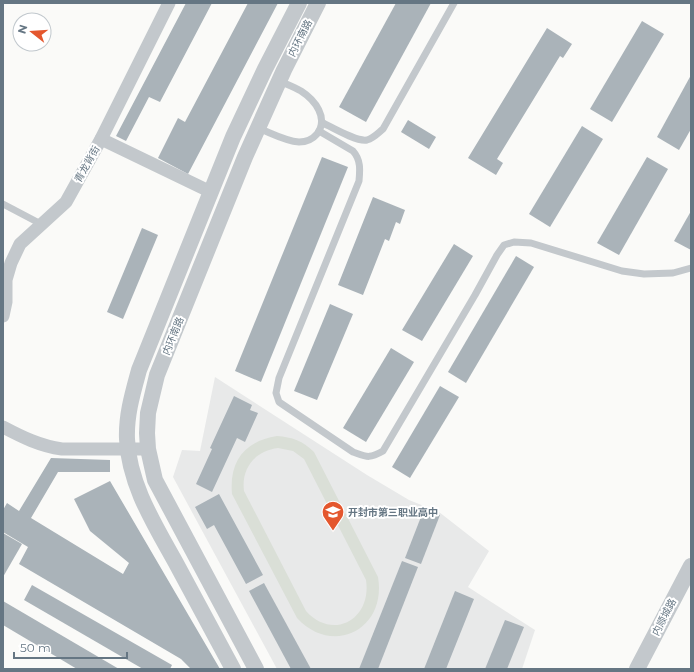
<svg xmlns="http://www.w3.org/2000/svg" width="694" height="672" font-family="Montserrat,'Noto Sans SC',sans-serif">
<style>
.built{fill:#e8e9e9}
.green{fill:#dadfd7;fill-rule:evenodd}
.building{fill:#aab3b9}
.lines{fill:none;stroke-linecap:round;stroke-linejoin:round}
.service{stroke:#c3c8cc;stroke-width:7}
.minor{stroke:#c3c8cc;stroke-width:13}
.tertiary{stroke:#c3c8cc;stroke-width:16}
.labels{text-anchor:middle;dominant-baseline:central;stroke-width:4;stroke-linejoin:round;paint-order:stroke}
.street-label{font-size:10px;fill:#657683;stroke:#fff}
.poi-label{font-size:10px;font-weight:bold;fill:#657683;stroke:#fff;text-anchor:start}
</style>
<rect width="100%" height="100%" fill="#fafaf8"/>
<path class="built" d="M 215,377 L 367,475 L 409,500 L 439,512 L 489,551 L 468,587 L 535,630 L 522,669 L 277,669 L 173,477 L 182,450 L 200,451 Z"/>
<path class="green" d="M 277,436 C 292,437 303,441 314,452 L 378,577 C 387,629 333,657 297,618 L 232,494 C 229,461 245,441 277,436 ZM 278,448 L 293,451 L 304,459 L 366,580 C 372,619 333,641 306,611 L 244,491 C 241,468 255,451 278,448 Z"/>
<g class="building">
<path d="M 186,3 L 212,3 L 160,102 L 149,97 L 126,141 L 116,136 Z"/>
<path d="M 248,3 L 278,3 L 188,174 L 158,158 L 178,118 L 185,122 Z"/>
<path d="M 396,3 L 431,3 L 366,122 L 339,107 Z"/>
<path d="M 642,21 L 664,34 L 612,122 L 590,109 Z"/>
<path d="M 547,28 L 572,44 L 563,58 L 560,56 L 497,159 L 503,163 L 496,175 L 468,158 Z"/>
<path d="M 691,75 L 691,129 L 679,150 L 657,137 Z"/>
<path d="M 408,120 L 436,137 L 429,149 L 401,132 Z"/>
<path d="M 582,126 L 603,139 L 550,227 L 529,214 Z"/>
<path d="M 322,157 L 348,167 L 261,382 L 235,371 Z"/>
<path d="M 647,157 L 668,169 L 619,255 L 597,243 Z"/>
<path d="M 373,197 L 405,210 L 400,224 L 396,222 L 389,241 L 385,239 L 363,295 L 338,285 Z"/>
<path d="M 691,211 L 691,250 L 674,241 Z"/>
<path d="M 142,228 L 158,235 L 123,319 L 107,312 Z"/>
<path d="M 454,244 L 473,256 L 422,341 L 402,330 Z"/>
<path d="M 516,256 L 534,267 L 466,383 L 448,372 Z"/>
<path d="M 330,304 L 353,314 L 317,400 L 294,391 Z"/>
<path d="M 391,348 L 414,362 L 366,442 L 343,428 Z"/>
<path d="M 440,386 L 459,397 L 410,478 L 392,467 Z"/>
<path d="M 234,396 L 252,405 L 250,410 L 258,413 L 245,442 L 237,438 L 212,492 L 196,484 L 212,449 L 210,448 Z"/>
<path d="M 51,458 L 110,460 L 110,472 L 58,472 L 31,518 L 123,574 L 129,563 L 90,531 L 74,499 L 110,481 L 220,669 L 191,669 L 181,659 L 19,564 L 28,547 L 3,532 L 3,510 L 7,503 L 19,511 Z"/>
<path d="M 219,494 L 263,575 L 246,584 L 214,525 L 207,529 L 195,507 Z"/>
<path d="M 424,509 L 440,515 L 421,564 L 405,558 Z"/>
<path d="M 3,533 L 22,544 L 3,577 Z"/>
<path d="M 402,561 L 418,567 L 378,669 L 359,669 Z"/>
<path d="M 264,583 L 311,669 L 291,669 L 249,591 Z"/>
<path d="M 32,585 L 172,665 L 170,669 L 143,669 L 24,600 Z"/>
<path d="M 455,591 L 474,599 L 446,669 L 424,669 Z"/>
<path d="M 3,601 L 119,669 L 77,669 L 3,625 Z"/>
<path d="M 505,620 L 524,627 L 507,669 L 485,669 Z"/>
</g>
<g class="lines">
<g class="service">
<path d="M 323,123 C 333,128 357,142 367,140 C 374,138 378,133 383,129 L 454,3"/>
<path d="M 258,128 C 271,133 285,141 299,142 C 307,142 312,140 317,134 C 329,118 315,100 301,91 C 294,87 286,84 279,81"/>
<path d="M 319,131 L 353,151 C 361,160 360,170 359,181 L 279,378 L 276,393 L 279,402 L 353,452 C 367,457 369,459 383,451 L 475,295 L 497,255 L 504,245 L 514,242 L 531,243 L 622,271 L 644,274 L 673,273 L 691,268"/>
<path d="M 3,204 L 41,224"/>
</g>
<g class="minor">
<path d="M 101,139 L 211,192"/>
<path d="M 3,316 L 6,302 L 6,280 L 11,263 L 20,244 L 66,202 L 101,139 L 169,3"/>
<path d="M 3,427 C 22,437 40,446 62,449 L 148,449"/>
</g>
<g class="tertiary">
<path d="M 233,669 C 214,634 196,600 177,565 C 155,525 129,485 127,439 C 126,415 133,392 139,370 L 233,137 L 265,69 L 299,3"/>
<path d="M 256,669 L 155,480 L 148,449 L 147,433 L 148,413 L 157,375 L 245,157 L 284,70 L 318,3"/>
<path d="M 637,669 L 691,566"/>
</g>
</g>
<defs>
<g id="school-pin" transform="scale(1.15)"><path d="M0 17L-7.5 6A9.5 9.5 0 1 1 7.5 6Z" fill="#e4572e" stroke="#fff"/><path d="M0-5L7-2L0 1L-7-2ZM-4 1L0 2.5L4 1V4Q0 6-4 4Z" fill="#fff"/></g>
</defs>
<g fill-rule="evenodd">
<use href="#school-pin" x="333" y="512"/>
</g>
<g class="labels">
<g class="street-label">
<text transform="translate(300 38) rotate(-63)">内环南路</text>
<text transform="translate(87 164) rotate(-61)">青龙背街</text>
<text transform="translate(173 336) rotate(-68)">内环南路</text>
<text transform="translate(664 617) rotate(-63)">内顺城路</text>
</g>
<g class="poi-label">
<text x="348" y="512">开封市第三职业高中</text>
</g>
</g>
<rect width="694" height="672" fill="none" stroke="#657683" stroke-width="8"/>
<g transform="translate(32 32) rotate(287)"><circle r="19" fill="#ffffff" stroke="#c1c8cd"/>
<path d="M0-3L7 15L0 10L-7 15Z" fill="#e4572e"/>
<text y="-6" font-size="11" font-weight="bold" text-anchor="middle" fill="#657683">N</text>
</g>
<path d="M14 652v6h113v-6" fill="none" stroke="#657683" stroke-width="2"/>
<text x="20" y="652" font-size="12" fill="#657683" stroke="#ffffff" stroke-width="3" paint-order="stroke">50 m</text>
</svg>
